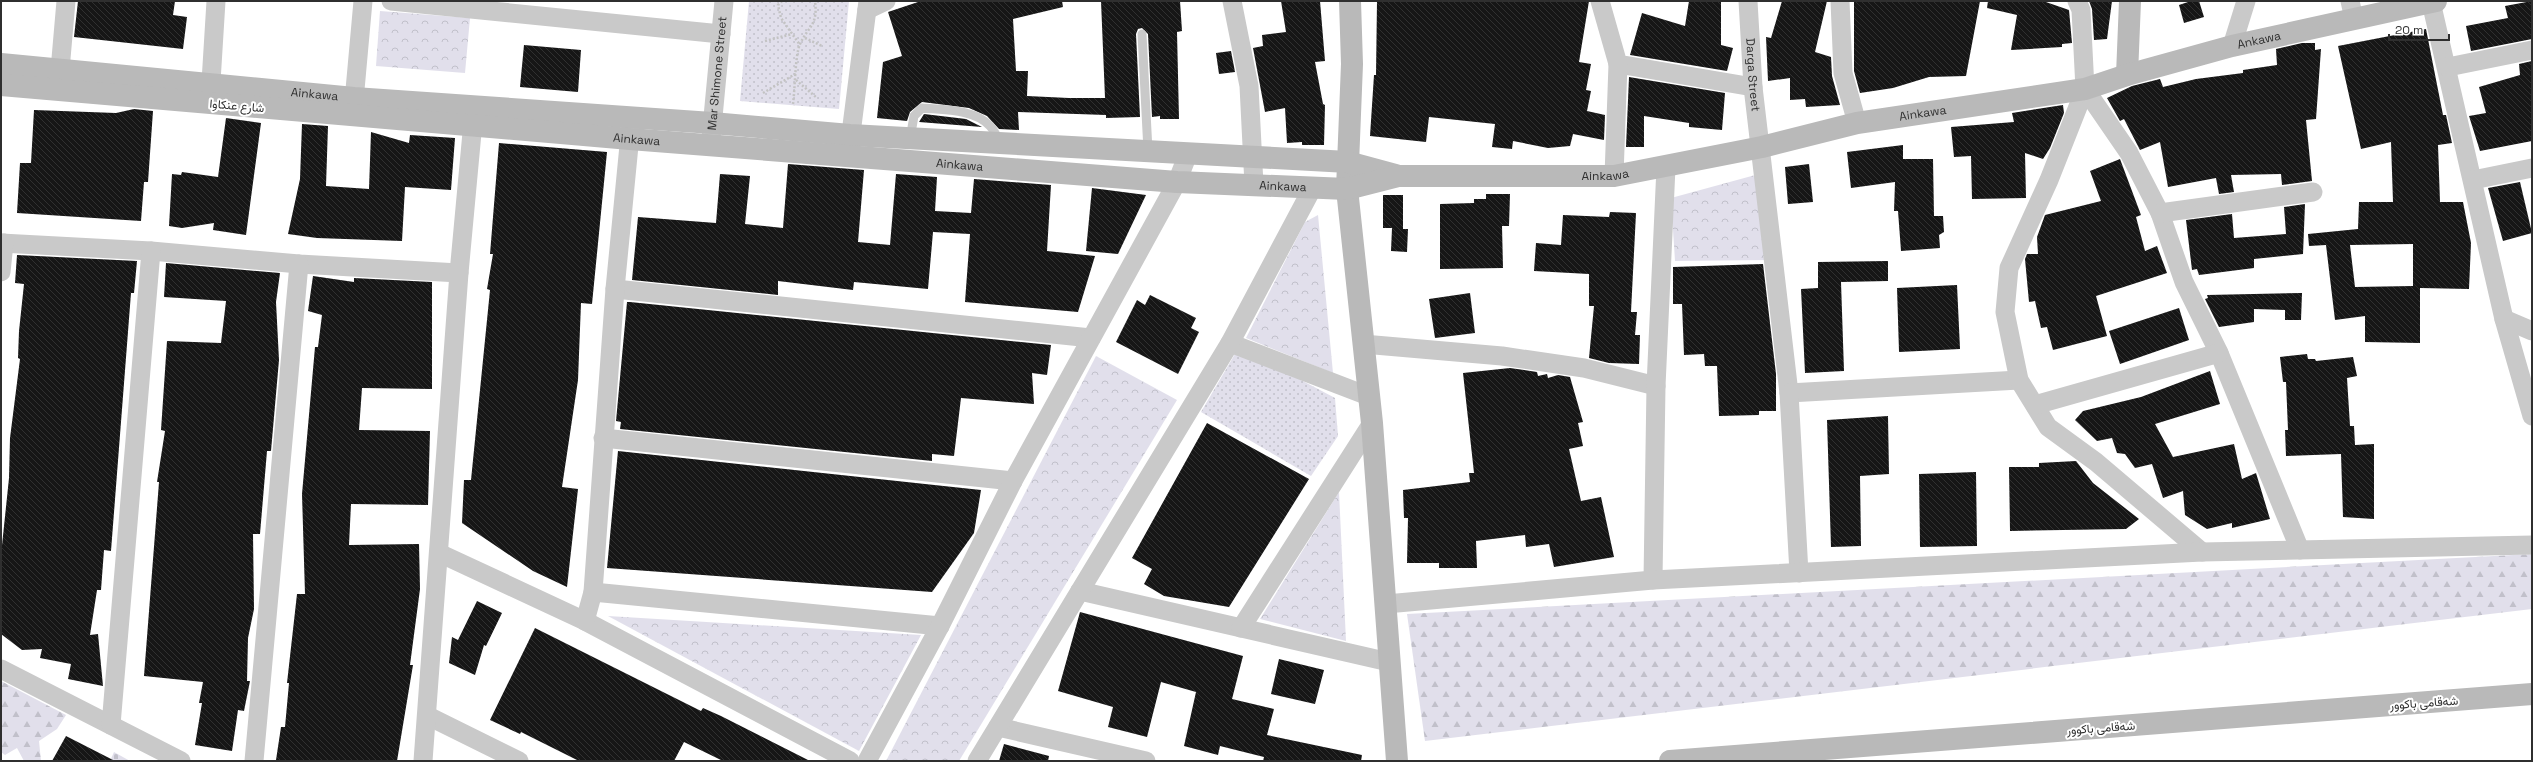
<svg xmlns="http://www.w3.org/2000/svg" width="2533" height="762" font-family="'Space Grotesk',Vazirmatn,sans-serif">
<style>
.grass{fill:url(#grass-dots)}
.forest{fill:url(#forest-firs)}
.cemetery{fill:url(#cemetery-stones)}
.park{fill:url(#park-crowns)}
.building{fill:url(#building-back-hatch);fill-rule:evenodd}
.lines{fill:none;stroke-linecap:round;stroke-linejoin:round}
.path{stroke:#c3c3c3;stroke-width:2.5;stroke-dasharray:2 2;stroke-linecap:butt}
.lane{stroke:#c9c9c9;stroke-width:9}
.street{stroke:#c9c9c9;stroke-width:19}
.secondary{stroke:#b9b9b9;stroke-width:22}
.labels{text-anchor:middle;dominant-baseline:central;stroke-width:4;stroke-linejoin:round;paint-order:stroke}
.street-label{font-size:12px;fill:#2f2f2f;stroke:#fff}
</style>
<defs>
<pattern id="grass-dots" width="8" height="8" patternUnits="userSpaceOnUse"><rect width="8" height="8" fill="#e1dfeb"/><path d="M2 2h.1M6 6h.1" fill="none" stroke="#c1c0ca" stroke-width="1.8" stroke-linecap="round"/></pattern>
<pattern id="forest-firs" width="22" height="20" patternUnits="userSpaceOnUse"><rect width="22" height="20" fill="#e1dfeb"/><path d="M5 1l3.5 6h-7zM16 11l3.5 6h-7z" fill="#c1c0ca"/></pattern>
<pattern id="cemetery-stones" width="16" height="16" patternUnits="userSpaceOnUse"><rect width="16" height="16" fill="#e1dfeb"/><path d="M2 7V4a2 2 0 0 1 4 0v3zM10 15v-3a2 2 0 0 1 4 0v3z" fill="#c1c0ca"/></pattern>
<pattern id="park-crowns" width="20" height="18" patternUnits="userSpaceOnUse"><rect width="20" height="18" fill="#e1dfeb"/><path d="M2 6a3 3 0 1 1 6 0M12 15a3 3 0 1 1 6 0" fill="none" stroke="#c1c0ca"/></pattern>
<pattern id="building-back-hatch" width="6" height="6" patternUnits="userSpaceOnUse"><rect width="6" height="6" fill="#161616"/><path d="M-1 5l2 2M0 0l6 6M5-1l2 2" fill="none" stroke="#303030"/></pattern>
</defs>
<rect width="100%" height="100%" fill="#fff"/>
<g class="grass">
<path d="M 749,1 L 849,1 L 839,109 L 740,101 Z"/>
<path d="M 1239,347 L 1335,398 L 1338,436 L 1311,476 L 1201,412 Z"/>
</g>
<g class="forest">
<path d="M 2532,554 L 2532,609 L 1425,741 L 1407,614 Z"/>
<path d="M 1,681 L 66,715 L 57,729 L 39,741 L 41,761 L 24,761 L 17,748 L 5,755 L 1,752 Z"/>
</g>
<path class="cemetery" d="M 114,752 L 130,761 L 110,761 Z"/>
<g class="park">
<path d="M 380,11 L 470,18 L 465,73 L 376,66 Z"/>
<path d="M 1759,174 L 1769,260 L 1675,261 L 1671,198 Z"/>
<path d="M 1318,215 L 1333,373 L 1246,338 L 1305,222 Z"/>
<path d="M 1096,356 L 1177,400 L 959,761 L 886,761 Z"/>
<path d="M 1339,492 L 1346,641 L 1260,619 Z"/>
<path d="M 608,616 L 921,635 L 859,751 Z"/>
</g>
<g class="building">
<path d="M 78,1 L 175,1 L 173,15 L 187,17 L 183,49 L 74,37 Z"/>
<path d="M 921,1 L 1062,1 L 1063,7 L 1013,19 L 1016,71 L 1028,71 L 1027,96 L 1069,98 L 1105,98 L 1101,1 L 1180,1 L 1182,31 L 1177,32 L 1179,119 L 1160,119 L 1160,116 L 1152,117 L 1148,34 L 1142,28 L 1138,29 L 1136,34 L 1140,117 L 1106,118 L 1106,115 L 1018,112 L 1019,130 L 999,129 L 987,116 L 969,108 L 922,102 L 910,112 L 907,121 L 877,118 L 883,62 L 902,56 L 888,12 Z"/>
<path d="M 1281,1 L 1320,1 L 1325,61 L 1315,62 L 1323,104 L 1325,105 L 1324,145 L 1302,145 L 1302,142 L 1287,143 L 1285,108 L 1265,112 L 1253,48 L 1263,46 L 1262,35 L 1286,32 Z"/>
<path d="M 1377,1 L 1589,1 L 1579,62 L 1591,64 L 1586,90 L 1591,91 L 1587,111 L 1605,115 L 1604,140 L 1573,134 L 1570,146 L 1548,148 L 1513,141 L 1512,149 L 1492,147 L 1495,124 L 1429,117 L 1426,142 L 1370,136 L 1374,75 L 1376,75 Z"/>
<path d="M 1689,1 L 1721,1 L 1721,45 L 1733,48 L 1727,71 L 1630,55 L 1642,13 L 1685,26 Z"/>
<path d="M 1782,1 L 1827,1 L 1815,52 L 1831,57 L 1832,76 L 1840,105 L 1806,107 L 1805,99 L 1790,100 L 1790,78 L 1768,81 L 1766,37 L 1771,38 Z"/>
<path d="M 1854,1 L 1980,1 L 1966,76 L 1929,77 L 1893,88 L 1860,93 L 1854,71 Z"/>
<path d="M 1988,1 L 2043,1 L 2069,10 L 2072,43 L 2062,44 L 2062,47 L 2011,50 L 2017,15 L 1987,8 Z"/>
<path d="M 2089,1 L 2112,1 L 2107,39 L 2094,40 L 2092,9 Z"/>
<path d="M 2191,1 L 2199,1 L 2204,17 L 2184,23 L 2179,5 Z"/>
<path d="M 2532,1 L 2532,39 L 2471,51 L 2466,26 L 2508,18 L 2505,6 Z"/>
<path d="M 2426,29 L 2443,115 L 2446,115 L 2452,143 L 2438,145 L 2440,202 L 2463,202 L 2471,243 L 2469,289 L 2420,288 L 2420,343 L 2365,342 L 2365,316 L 2335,320 L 2326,245 L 2309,246 L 2308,234 L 2358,229 L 2359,202 L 2393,202 L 2391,142 L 2361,149 L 2338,46 ZM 2413,244 L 2413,286 L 2355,287 L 2350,245 Z"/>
<path d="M 2302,43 L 2315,43 L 2315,50 L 2321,49 L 2316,119 L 2306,120 L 2312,181 L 2282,185 L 2281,174 L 2231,175 L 2234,192 L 2219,194 L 2216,178 L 2168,187 L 2160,142 L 2140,150 L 2124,119 L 2120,121 L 2107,98 L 2132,86 L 2160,79 L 2163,87 L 2196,79 L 2243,73 L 2243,70 L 2277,65 L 2276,49 Z"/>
<path d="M 524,45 L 581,50 L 578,92 L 520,87 Z"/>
<path d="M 1231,51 L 1235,72 L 1219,74 L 1216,53 Z"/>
<path d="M 2532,61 L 2532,141 L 2480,151 L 2469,116 L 2486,113 L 2479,87 L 2520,75 L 2519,64 Z"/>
<path d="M 1629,77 L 1725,93 L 1722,130 L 1689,127 L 1689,123 L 1644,116 L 1644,147 L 1626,147 Z"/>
<path d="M 2063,105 L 2064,113 L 2050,148 L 2043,159 L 2025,153 L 2026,198 L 1972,199 L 1971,156 L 1954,157 L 1951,127 L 2014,122 L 2012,113 Z"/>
<path d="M 134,109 L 153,111 L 148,182 L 144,182 L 141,221 L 17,213 L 20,163 L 31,163 L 34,110 L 116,113 Z"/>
<path d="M 924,114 L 966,119 L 982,127 L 919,122 Z"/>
<path d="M 226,118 L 261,123 L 246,235 L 213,230 L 214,223 L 182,228 L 169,226 L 172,174 L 181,175 L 182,172 L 218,177 Z"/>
<path d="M 302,124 L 328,126 L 326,186 L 369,189 L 371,132 L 409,143 L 410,135 L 455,138 L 451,190 L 405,187 L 402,241 L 317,238 L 288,234 L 300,179 Z"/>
<path d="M 499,143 L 607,152 L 592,304 L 581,303 L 578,380 L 562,487 L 578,489 L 567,587 L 533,571 L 462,523 L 464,480 L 471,480 L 490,290 L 487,289 L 493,254 L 490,254 Z"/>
<path d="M 1903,145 L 1903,159 L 1933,159 L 1934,216 L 1943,216 L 1944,232 L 1939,235 L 1940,248 L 1901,251 L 1898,211 L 1894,211 L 1895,182 L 1851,188 L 1847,152 Z"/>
<path d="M 2120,159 L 2141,215 L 2136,217 L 2145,251 L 2157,246 L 2167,273 L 2096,296 L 2107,336 L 2053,350 L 2047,327 L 2041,328 L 2035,301 L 2029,302 L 2025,259 L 2027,254 L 2038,254 L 2037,237 L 2045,215 L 2101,201 L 2090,171 Z"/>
<path d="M 788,164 L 864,170 L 858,242 L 890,245 L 896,174 L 937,177 L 935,211 L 971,213 L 974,179 L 1051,185 L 1047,251 L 1095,256 L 1078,312 L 965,302 L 970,234 L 933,232 L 928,289 L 854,282 L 853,290 L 778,281 L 778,295 L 632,280 L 638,217 L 716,223 L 720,174 L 750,176 L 745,224 L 783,228 Z"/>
<path d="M 1809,164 L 1813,202 L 1788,204 L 1785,167 Z"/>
<path d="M 2520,182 L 2532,233 L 2503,241 L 2488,188 Z"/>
<path d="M 1092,188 L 1146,195 L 1118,254 L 1086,251 Z"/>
<path d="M 1486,194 L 1510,194 L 1509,226 L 1502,226 L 1503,268 L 1440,269 L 1440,204 L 1474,203 L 1474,199 L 1486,199 Z"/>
<path d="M 1383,195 L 1403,195 L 1403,229 L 1408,229 L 1407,252 L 1391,251 L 1392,228 L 1383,228 Z"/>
<path d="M 2305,204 L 2303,254 L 2254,259 L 2254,268 L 2199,275 L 2197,269 L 2192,270 L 2186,220 L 2232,214 L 2234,238 L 2286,234 L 2284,207 Z"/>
<path d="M 1610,212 L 1636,213 L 1631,312 L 1637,312 L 1635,335 L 1640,335 L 1639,364 L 1609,363 L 1589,358 L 1594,306 L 1589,306 L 1589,274 L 1534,271 L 1536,243 L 1561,245 L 1563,215 L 1609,217 Z"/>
<path d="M 17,255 L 137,261 L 134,293 L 131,293 L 111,551 L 104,550 L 101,590 L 97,590 L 90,635 L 98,634 L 103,686 L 68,679 L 71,664 L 40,658 L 42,649 L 22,650 L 1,634 L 1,555 L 9,478 L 10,438 L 20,359 L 18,358 L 19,331 L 24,284 L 15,283 Z"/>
<path d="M 1888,261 L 1888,281 L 1841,282 L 1844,371 L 1805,373 L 1801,289 L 1818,288 L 1818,262 Z"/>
<path d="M 166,263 L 280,273 L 276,302 L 279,360 L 271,451 L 267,451 L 260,534 L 253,534 L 254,609 L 248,638 L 247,681 L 250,681 L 244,711 L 238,710 L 232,751 L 195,745 L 202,703 L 199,703 L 203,682 L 144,676 L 159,482 L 157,482 L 165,431 L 161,430 L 167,341 L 221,343 L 226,301 L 164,297 Z"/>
<path d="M 1763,264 L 1776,374 L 1776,411 L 1759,411 L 1759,415 L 1719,416 L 1717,366 L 1705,366 L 1704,354 L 1684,355 L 1682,304 L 1673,304 L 1673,267 Z"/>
<path d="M 313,276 L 354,282 L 354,278 L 432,282 L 432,389 L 362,388 L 359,430 L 430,431 L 428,505 L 351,504 L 349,545 L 419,544 L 420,589 L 410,665 L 413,665 L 397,761 L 276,760 L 281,727 L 285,727 L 289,683 L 287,683 L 297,594 L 305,594 L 302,494 L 315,347 L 318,347 L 322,315 L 308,311 Z"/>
<path d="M 1957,285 L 1960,349 L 1899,352 L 1897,288 Z"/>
<path d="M 1470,293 L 1475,333 L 1435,338 L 1429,299 Z"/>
<path d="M 2302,293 L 2301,320 L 2285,320 L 2285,310 L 2254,309 L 2254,322 L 2219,327 L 2205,299 L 2208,298 L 2207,295 Z"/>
<path d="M 1150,295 L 1196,318 L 1191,328 L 1199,332 L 1178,374 L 1116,342 L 1137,300 L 1145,305 Z"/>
<path d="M 627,302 L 630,302 L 1051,345 L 1047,375 L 1032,373 L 1034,404 L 961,398 L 954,456 L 932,454 L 932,461 L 620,429 L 621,422 L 616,421 Z"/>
<path d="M 2179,308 L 2189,340 L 2120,364 L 2109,331 Z"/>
<path d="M 2307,354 L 2308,359 L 2315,359 L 2316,361 L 2353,357 L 2357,376 L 2347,378 L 2350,426 L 2354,426 L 2355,445 L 2374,444 L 2374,519 L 2343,517 L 2341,454 L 2286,456 L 2285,430 L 2288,430 L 2286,382 L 2283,382 L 2280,357 Z"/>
<path d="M 1510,368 L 1537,372 L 1538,376 L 1547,374 L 1548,378 L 1558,375 L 1570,377 L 1583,422 L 1578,423 L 1583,446 L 1569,449 L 1581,501 L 1601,497 L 1614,557 L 1554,567 L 1549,544 L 1526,547 L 1525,535 L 1476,541 L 1477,568 L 1439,568 L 1439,563 L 1407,563 L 1408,518 L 1404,518 L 1403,490 L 1470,482 L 1469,473 L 1474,473 L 1463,373 Z"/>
<path d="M 2210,371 L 2220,404 L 2155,424 L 2173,457 L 2234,444 L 2242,479 L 2256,473 L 2270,519 L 2232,528 L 2232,523 L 2207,529 L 2185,515 L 2183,491 L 2163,498 L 2152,464 L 2135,468 L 2125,454 L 2117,453 L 2112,438 L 2097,441 L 2075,420 L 2083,411 L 2141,397 Z"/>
<path d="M 1888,416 L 1889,474 L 1860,476 L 1861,546 L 1831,547 L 1827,420 Z"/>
<path d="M 1207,423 L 1309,479 L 1229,607 L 1164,596 L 1144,584 L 1152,569 L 1132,558 Z"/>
<path d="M 618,451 L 981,490 L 974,533 L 932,592 L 607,568 Z"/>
<path d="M 2076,461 L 2093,483 L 2139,519 L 2126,529 L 2010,531 L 2009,467 L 2039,467 L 2039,463 Z"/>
<path d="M 1976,472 L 1977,546 L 1920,547 L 1919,474 Z"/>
<path d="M 477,601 L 502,613 L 486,646 L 484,645 L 475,675 L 449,663 L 452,637 L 458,640 Z"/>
<path d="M 1080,612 L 1243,656 L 1232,699 L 1274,709 L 1267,735 L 1362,755 L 1361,761 L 1263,761 L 1264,757 L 1220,746 L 1218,755 L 1184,746 L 1196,692 L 1161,682 L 1147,737 L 1108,727 L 1113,707 L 1058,691 Z"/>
<path d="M 535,628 L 701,711 L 703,708 L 721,716 L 810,761 L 723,761 L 684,742 L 674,761 L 579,761 L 521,732 L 520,734 L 490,720 Z"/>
<path d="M 1279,659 L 1324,670 L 1315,704 L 1271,694 Z"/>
<path d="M 66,736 L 115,761 L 52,761 Z"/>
<path d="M 1004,744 L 1049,756 L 1048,761 L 999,761 Z"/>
</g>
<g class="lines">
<g class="path">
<path d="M 782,1 L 778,5 L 781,18 L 800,45"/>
<path d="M 805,38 L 822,46"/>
<path d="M 765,41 L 792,34"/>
<path d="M 796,80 L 817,98"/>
<path d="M 763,93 L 797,73"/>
<path d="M 793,104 C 795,90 795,55 800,44 C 809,25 818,26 815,1"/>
</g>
<g class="lane">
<path d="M 1142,34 L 1148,151"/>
<path d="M 910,139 L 914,116 L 922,108 C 943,110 975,109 990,126 C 994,130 997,137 1000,142"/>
</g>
<g class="street">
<path d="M 391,1 L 721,34"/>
<path d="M 1232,1 L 1249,86 L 1254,185"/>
<path d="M 1600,1 L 1618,64 L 1753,87"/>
<path id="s1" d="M 1748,1 L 1753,87 L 1789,393 L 2019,380"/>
<path d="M 1840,1 L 1843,73 L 1857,123"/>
<path d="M 2077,1 L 2081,10 L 2085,89 L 2049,180 L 2009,268 L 2005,312 L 2019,380 L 2048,427 L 2096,462 L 2202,552"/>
<path d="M 2350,1 L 2354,19"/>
<path d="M 2431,2 L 2504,319 L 2532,416"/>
<path d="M 867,10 L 886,1"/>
<path d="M 2232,46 L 2246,1"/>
<path d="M 2448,67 L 2532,50"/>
<path d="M 60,70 L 66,1"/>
<path d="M 2085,89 L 2129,153 L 2160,213 L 2184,282 L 2219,353 L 2300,550"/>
<path d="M 210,98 L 216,1"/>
<path d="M 353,112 L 363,1"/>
<path id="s2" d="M 711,138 L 724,1"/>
<path d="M 849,149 L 868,1"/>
<path d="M 1614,176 L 1618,64"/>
<path d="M 2473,180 L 2532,168"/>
<path d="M 2160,213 L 2313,192"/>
<path d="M 1,243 L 151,251 L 299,264 L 459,273"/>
<path d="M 1,272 L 4,243"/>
<path d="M 615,289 L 1091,338"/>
<path d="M 2504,319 L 2532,331"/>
<path d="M 1230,343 L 1368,396"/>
<path d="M 1363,344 L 1502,356 L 1584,368 L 1656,386"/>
<path d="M 1789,393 L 1799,573"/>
<path d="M 2035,405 L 2219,353"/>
<path d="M 603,438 L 1013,481"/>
<path d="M 439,553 L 585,621 L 850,761"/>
<path d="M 1653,580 L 1656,386 L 1666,167"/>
<path d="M 1080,591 L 1389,662"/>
<path d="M 593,592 L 940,626"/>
<path d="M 1386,604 L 1653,580 L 2202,552 L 2532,545"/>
<path d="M 585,621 L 593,592 L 615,289 L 631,125"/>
<path d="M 1241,628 L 1372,423"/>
<path d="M 1,669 L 181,761"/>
<path d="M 428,716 L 519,761"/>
<path d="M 111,725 L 151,251"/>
<path d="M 998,727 L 1146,761"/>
<path d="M 254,761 L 299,264"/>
<path d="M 423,761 L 459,273 L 474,111"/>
<path d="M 867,761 L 940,626 L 1013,481 L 1177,182 L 1188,154"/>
<path d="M 977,761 L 1230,343 L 1313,187"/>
</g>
<g class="secondary">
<path d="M 1350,1 L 1352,64 L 1347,189 L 1372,423 L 1397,761"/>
<path id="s3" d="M 1,64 L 354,98 L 712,123 L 850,135 L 1348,162 L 1396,175"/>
<path d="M 2127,75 L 2130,1"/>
<path id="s4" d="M 1,85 L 630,139 L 1177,182 L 1347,189 L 1398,176 L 1614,176 L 1762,147 L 1857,123 L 2085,89 L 2127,75 L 2232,46 L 2436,1"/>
<path d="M 1670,761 L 2532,694"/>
</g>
</g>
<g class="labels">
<g class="street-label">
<text stroke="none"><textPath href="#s4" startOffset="2279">Ankawa</textPath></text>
<text stroke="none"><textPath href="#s2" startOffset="65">Mar Shimone Street</textPath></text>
<text stroke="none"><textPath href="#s1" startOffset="74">Darga Street</textPath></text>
<text stroke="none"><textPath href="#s3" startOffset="315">Ainkawa</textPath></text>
<text transform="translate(237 106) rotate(5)">شارع عنكاوا</text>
<text stroke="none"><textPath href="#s4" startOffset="1934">Ainkawa</textPath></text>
<text stroke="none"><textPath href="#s4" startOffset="638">Ainkawa</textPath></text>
<text stroke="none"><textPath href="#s4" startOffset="962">Ainkawa</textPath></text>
<text stroke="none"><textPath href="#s4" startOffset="1610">Ainkawa</textPath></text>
<text stroke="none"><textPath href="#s4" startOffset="1286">Ainkawa</textPath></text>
<text transform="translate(2424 703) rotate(-4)">شەقامی باکوور</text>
<text transform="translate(2101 728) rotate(-4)">شەقامی باکوور</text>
</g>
</g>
<rect width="2533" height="762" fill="none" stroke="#2f2f2f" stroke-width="4"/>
<path d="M2389 34v6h60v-6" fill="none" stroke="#2f2f2f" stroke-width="2"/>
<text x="2395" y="34" font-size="12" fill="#2f2f2f" stroke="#ffffff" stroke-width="3" paint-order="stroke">20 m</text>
</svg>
